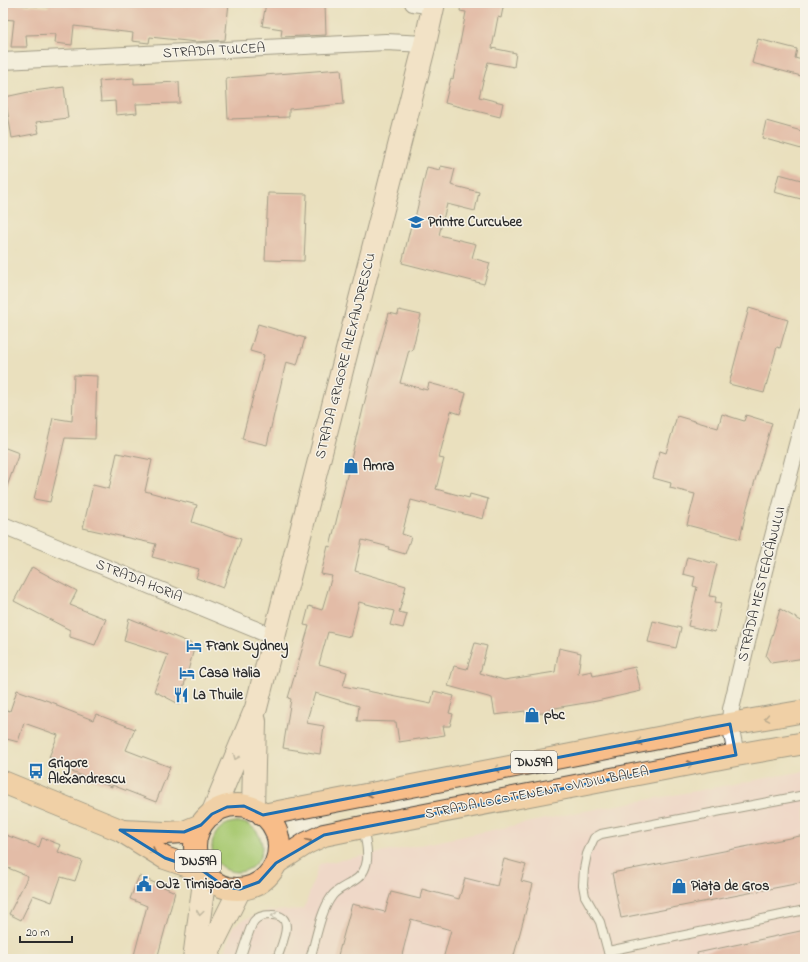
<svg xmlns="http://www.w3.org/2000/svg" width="808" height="962" font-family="'Indie Flower',sans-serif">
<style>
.built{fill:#f6cfd6}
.green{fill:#a8c971;stroke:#6a7a4e}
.building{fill:#db918d}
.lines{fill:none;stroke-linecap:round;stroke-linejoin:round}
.lane-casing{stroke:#484641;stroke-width:10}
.street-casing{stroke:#484641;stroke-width:18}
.secondary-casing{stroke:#484641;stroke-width:24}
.primary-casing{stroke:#484641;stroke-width:24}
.lane{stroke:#fff;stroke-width:8}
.street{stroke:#fff;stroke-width:16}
.secondary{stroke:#fce5d0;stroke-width:22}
.primary{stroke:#f8bd89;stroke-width:22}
.oneway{stroke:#876d55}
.oneway2{stroke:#94887e}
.oneway3{stroke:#a0a0a0}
.marked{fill:none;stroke:#1f6fb2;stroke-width:3;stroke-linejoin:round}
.labels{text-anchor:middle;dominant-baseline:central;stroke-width:3;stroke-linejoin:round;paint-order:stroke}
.shield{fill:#f7f3e8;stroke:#686764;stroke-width:1}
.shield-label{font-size:13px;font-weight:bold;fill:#2b2b2b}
.street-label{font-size:14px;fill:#2b2b2b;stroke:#f7f3e8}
.poi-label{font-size:14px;font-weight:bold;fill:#2b2b2b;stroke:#f7f3e8;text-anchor:start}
</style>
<rect width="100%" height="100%" fill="#f7f3e8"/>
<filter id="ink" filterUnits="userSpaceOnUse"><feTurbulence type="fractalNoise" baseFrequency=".025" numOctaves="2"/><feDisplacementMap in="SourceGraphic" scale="8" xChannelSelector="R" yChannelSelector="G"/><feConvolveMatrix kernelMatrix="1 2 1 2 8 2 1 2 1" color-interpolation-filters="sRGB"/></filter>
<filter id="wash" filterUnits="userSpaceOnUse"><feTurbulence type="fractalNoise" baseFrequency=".012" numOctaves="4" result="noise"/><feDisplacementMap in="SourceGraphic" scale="16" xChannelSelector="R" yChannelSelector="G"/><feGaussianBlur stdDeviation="0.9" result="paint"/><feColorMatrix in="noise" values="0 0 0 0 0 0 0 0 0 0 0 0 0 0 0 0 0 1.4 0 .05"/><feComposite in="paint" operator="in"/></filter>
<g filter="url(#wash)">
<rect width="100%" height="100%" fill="#eae0be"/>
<path class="built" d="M 805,771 L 805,959 L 223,959 L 233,926 L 245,919 L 268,911 L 304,909 L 319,864 L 411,847 L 574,813 Z"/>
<circle class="green" cx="237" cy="847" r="25"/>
<g id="blocks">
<g class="building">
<path d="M 3,3 L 48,7 L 49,3 L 229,3 L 225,40 L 196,42 L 150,37 L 149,43 L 132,41 L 133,33 L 74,26 L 72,45 L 55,43 L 56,34 L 26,35 L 27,47 L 11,47 L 14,20 L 3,19 Z"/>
<path d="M 266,3 L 325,4 L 326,35 L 281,37 L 282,29 L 262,26 Z"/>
<path d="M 461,3 L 504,3 L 501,18 L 498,17 L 492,48 L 516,53 L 514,67 L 488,62 L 479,97 L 503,103 L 500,117 L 445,103 L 451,78 L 453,79 L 466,12 L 460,11 Z"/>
<path d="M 758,39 L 797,49 L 795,58 L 805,61 L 805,77 L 752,63 Z"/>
<path d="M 341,69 L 344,104 L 289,109 L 289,117 L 228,119 L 226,78 Z"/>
<path d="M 134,78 L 134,84 L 179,82 L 180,103 L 136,104 L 137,113 L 116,115 L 115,101 L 101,102 L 99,81 Z"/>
<path d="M 64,87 L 68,118 L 36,122 L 39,133 L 12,138 L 5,97 L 33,91 Z"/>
<path d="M 766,121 L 805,132 L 805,150 L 762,138 Z"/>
<path d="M 441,166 L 455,169 L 451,185 L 479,192 L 475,211 L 447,204 L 439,235 L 476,244 L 472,258 L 490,263 L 484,284 L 402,263 L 413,217 L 415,218 L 427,167 L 440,170 Z"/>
<path d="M 779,174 L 805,181 L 805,200 L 774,192 Z"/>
<path d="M 268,193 L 307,194 L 304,261 L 265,260 Z"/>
<path d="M 749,308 L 788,320 L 780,348 L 777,347 L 764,393 L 729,384 Z"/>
<path d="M 399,310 L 421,315 L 412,351 L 409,350 L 400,383 L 427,390 L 429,383 L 466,393 L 460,414 L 451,411 L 439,458 L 444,459 L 436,489 L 469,498 L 470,494 L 488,499 L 483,519 L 411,500 L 402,534 L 411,537 L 405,554 L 388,549 L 389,547 L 362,540 L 355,571 L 406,586 L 399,612 L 407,614 L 403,628 L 390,625 L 394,611 L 359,602 L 350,637 L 328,632 L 319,664 L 347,672 L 343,686 L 431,704 L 434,691 L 454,696 L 449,713 L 453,714 L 450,726 L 443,726 L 445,735 L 399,742 L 396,722 L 357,721 L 359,706 L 315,693 L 306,723 L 324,726 L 320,754 L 283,748 L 291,699 L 288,698 L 309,626 L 304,625 L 309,606 L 322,610 L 332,576 L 321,574 L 328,546 L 330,547 L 368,388 L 389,313 L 398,315 Z"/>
<path d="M 258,324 L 305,338 L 297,365 L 286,362 L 267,445 L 242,439 L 264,355 L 250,351 Z"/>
<path d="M 74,375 L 97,376 L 95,439 L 65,438 L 50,502 L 34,499 L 53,418 L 72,421 Z"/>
<path d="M 722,414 L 744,421 L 746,415 L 772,423 L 746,511 L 740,539 L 687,525 L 695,494 L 670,488 L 671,483 L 653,478 L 660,451 L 666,453 L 677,416 L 718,428 Z"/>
<path d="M 3,447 L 19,453 L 5,492 L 3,492 Z"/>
<path d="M 117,453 L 152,460 L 145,491 L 197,505 L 192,522 L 241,539 L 223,588 L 196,578 L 199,569 L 152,557 L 156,544 L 83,528 L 93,485 L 109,489 Z"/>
<path d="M 687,557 L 717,564 L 709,596 L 716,597 L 715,602 L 721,603 L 715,632 L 688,626 L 697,587 L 693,586 L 695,577 L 683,574 Z"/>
<path d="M 32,567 L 77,591 L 70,605 L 106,619 L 95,645 L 70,637 L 70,630 L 14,601 Z"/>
<path d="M 780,609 L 805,623 L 805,658 L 771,663 L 766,656 Z"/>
<path d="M 129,618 L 195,645 L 179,704 L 154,691 L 168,655 L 124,641 Z"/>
<path d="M 653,621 L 681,628 L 676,648 L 648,642 Z"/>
<path d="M 475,643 L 487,646 L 480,673 L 504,680 L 555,672 L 559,648 L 581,653 L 578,674 L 592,671 L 593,676 L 635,667 L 641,691 L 597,701 L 549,709 L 550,712 L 526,715 L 525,711 L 495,715 L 492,698 L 448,686 L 454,666 L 467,669 Z"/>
<path d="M 17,690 L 57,704 L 57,706 L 93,720 L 96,714 L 135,729 L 126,750 L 170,767 L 156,802 L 112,785 L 112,787 L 72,772 L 74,767 L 49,757 L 58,735 L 24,723 L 18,742 L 3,738 L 3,709 L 10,711 Z"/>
<path d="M 3,834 L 39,847 L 42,838 L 61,845 L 58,852 L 82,861 L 75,881 L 61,877 L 52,902 L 33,895 L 21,920 L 9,914 L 28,876 L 3,866 Z"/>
<path d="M 805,835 L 805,882 L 621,918 L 612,873 Z"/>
<path d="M 504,859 L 526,865 L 521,881 L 533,884 L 513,959 L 443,959 L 451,930 L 411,919 L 401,959 L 337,959 L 352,904 L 385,912 L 391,892 L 420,899 L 422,889 L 459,899 L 465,878 L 497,886 Z"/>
<path d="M 139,876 L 175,892 L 157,959 L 133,959 L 147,906 L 130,899 Z"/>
<path d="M 805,930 L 805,959 L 698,959 L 697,953 Z"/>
</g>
</g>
</g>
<g filter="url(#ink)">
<use href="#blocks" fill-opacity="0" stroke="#484641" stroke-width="1"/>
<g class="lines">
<g class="lane-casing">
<g id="lane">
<path d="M 608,951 L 805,910"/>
<path d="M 240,959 C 243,951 250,926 254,921 C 258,916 266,915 271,915 C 298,914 281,945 277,959"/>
<path d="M 310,959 C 316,940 320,912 332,896 C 336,890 346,886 352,882 C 374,870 367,847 363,827"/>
<path d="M 610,959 L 600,922 L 585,896 L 583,885 L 584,869 L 587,854 L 594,838 L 601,834 L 805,795"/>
</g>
</g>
<g class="street-casing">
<g id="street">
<path d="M 413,3 L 434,6"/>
<path d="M 3,61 L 386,42 L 425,44"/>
<path d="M 3,525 L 274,637"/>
<path d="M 736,755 L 730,724 L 731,709 L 764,571 L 805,414"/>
</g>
</g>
<g class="secondary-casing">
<g id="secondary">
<path d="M 253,809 L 255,721"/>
<path d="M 212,814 L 256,708 L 425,44 L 434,3"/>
<path d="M 194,959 L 205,874"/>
<path d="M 205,959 L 240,889"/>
</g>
</g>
<g class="primary-casing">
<g id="primary">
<path d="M 3,782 L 120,830 L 165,858 L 203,871"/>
<circle cx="237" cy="847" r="42"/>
<path d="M 263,815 L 730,724 L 805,711"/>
<path d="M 123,831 L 165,833 L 184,832 L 201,825"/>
<path d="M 276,863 L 307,843 L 324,835 L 363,827 L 736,755 L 805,743"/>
</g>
</g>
<use href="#lane" class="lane"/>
<use href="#street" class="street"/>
<use href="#secondary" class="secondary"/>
<use href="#primary" class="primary"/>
</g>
<defs><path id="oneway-chevron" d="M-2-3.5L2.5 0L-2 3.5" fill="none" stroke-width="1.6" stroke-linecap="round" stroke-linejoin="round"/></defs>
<g class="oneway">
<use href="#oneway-chevron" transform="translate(767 718) rotate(170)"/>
<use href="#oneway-chevron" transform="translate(639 742) rotate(169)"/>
<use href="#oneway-chevron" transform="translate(690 764) rotate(-11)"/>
<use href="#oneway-chevron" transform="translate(497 769) rotate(169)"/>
<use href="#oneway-chevron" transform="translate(370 794) rotate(169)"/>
<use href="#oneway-chevron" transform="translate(309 842) rotate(-27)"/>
<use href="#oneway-chevron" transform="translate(153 851) rotate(32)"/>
</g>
<g class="oneway2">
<use href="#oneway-chevron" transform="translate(236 757) rotate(112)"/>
<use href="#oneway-chevron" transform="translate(200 913) rotate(98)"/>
</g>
<use class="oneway3" href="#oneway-chevron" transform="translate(274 916) rotate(-174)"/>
</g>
<path d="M0 0H808V962H0ZM 730,724 L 736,755 L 324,835 L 276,863 L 259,882 L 240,889 L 225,887 L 203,871 L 165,858 L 120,830 L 184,832 L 201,825 L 212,814 L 227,807 L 244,806 L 263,815 Z" fill="#eae0be" fill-opacity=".55" fill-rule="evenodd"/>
<path class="marked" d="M 730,724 L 736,755 L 324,835 L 276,863 L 259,882 L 240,889 L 225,887 L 203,871 L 165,858 L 120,830 L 184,832 L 201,825 L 212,814 L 227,807 L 244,806 L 263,815 Z"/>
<defs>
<g id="school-bare" transform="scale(1.2)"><path d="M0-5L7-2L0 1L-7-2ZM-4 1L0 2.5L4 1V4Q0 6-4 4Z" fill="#1f6fb2" stroke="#f7f3e8" stroke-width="2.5" paint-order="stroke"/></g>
<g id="shop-bare" transform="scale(1.2)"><path d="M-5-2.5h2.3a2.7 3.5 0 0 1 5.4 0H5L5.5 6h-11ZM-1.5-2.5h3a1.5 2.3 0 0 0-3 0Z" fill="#1f6fb2" stroke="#f7f3e8" stroke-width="2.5" paint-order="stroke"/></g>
<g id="hotel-bare" transform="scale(1.2)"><path d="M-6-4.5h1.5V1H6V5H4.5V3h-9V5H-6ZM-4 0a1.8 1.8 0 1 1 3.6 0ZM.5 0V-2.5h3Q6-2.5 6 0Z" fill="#1f6fb2" stroke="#f7f3e8" stroke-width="2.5" paint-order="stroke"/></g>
<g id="restaurant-bare" transform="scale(1.2)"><path d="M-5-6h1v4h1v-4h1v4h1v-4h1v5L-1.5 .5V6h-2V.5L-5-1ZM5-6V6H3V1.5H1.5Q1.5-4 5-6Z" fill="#1f6fb2" stroke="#f7f3e8" stroke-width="2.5" paint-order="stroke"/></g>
<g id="bus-bare" transform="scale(1.2)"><path d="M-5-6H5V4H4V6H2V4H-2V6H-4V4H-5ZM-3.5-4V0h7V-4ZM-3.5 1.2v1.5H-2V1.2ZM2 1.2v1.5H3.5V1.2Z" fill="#1f6fb2" stroke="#f7f3e8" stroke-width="2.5" paint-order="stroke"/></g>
<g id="civic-bare" transform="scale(1.2)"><path d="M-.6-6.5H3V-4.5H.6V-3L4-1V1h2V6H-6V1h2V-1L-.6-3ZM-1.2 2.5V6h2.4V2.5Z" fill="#1f6fb2" stroke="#f7f3e8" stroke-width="2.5" paint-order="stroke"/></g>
</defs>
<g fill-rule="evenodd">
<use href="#school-bare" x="416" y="222"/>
<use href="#shop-bare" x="351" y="466"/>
<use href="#hotel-bare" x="194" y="646"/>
<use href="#hotel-bare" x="187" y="673"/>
<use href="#restaurant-bare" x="181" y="695"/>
<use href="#shop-bare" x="532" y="715"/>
<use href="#bus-bare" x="36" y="771"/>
<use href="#civic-bare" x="144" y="884"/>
<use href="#shop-bare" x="679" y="886"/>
</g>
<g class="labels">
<g class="shield">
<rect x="511" y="751" width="46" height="22" rx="3"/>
<rect x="175" y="850" width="46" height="22" rx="3"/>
</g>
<g class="shield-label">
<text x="534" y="762">DN59A</text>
<text x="198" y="861">DN59A</text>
</g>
<g class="street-label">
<text transform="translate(214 51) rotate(-3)">STRADA TULCEA</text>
<text transform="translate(346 356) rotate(-76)">STRADA GRIGORE ALEXANDRESCU</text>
<text transform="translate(139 581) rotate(22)">STRADA HORIA</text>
<text transform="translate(762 584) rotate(-76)">STRADA MESTEACĂNULUI</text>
<text transform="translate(537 793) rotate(-11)">STRADA LOCOTENENT OVIDIU BALEA</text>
</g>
<g class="poi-label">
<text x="428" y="222">Printre Curcubee</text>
<text x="363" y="466">Amra</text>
<text x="206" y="646">Frank Sydney</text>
<text x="199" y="673">Casa Italia</text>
<text x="193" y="695">La Thuile</text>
<text x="544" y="715">pbc</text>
<text x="48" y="763">Grigore<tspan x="48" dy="16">Alexandrescu</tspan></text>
<text x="156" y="884">OJZ Timișoara</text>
<text x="691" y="886">Piața de Gros</text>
</g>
</g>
<rect width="808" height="962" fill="none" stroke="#f7f3e8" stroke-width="16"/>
<path d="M20 936v6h52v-6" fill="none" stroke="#2b2b2b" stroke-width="2"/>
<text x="26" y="936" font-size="12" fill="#2b2b2b" stroke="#f7f3e8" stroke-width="3" paint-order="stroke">20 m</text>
</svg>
